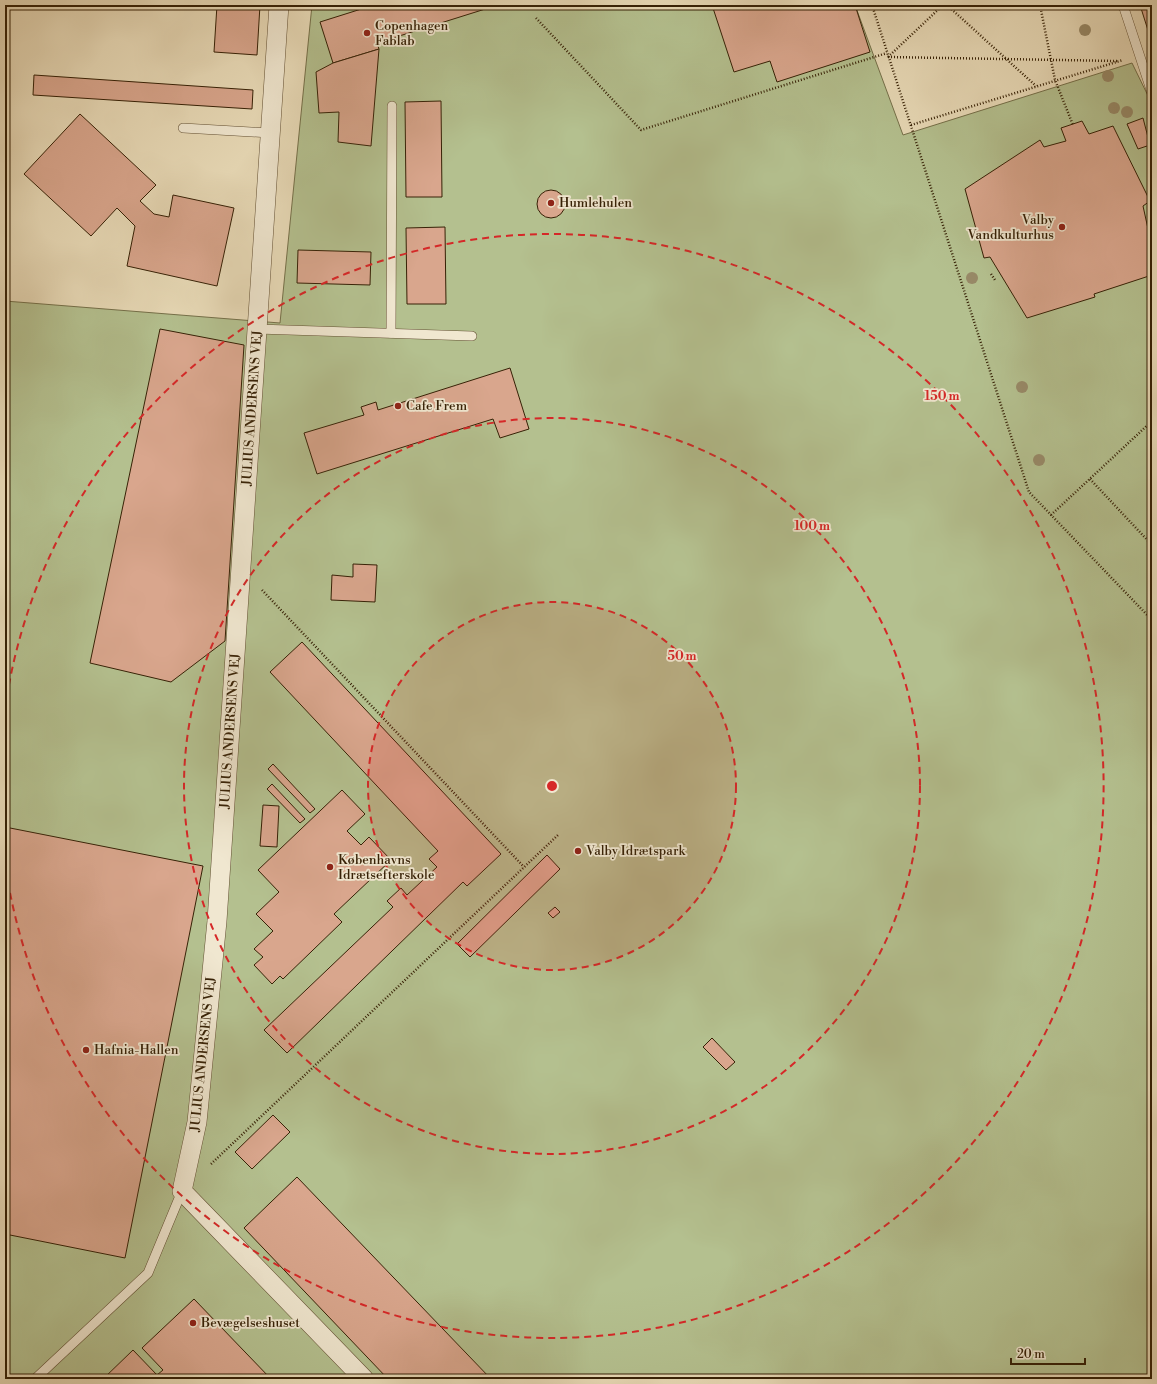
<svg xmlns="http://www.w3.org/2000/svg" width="1157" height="1384" font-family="'Libre Bodoni',serif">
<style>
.green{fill:#b4c08f;stroke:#75704a}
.building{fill:#d9a68d;stroke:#362106}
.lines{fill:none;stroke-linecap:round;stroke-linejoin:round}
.lane-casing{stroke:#624f32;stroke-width:10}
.street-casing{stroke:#624f32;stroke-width:20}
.path{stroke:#362106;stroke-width:2.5;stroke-dasharray:1 2;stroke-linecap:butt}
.lane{stroke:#f0e7d0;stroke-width:9}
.street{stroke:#f0e7d0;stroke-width:19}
.tree{fill:#988a68}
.ring{fill:none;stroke:#d62828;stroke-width:2;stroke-dasharray:7 5}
.poi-dot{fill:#8f2418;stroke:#f0e7d0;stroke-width:1.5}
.labels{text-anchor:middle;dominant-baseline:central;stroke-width:3.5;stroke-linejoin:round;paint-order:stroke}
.poi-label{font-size:13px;fill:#362106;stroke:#f0e7d0;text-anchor:start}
.street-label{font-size:13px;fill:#362106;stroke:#f0e7d0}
.centre{fill:#d62828;stroke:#f0e7d0;stroke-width:2}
.ring-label{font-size:12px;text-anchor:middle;font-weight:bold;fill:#d62828;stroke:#f0e7d0;stroke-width:3.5;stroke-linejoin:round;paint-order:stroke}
</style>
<rect width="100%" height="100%" fill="#e8dab7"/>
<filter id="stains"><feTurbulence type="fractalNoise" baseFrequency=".005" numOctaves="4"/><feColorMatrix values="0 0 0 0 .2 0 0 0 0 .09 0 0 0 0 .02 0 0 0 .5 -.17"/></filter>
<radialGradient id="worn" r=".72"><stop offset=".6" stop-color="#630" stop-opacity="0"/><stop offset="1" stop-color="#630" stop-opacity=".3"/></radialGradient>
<path class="green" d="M 312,5 L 855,5 L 903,135 L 1132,63 L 1152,104 L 1152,1379 L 5,1379 L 5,301 L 280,323 Z"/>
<g class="building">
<path d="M 217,5 L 260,5 L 257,55 L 214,52 Z"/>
<path d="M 374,5 L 498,5 L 377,43 L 379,49 L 333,63 L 320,22 Z"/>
<path d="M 712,5 L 855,5 L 870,52 L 777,82 L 770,61 L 734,72 Z"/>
<path d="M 1140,5 L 1152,5 L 1152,43 Z"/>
<path d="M 379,49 L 371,146 L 338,142 L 339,112 L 319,113 L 316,72 L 333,63 Z"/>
<path d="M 34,75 L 253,90 L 252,109 L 33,95 Z"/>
<path d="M 441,101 L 442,197 L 406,197 L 405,102 Z"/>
<path d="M 80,114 L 156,185 L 140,201 L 154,214 L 169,217 L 173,195 L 234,208 L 217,286 L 127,266 L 135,226 L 117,208 L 91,236 L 24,174 Z"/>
<path d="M 1143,118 L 1150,145 L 1138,149 L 1127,124 Z"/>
<path d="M 1082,121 L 1089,134 L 1113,126 L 1150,201 L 1143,206 L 1152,247 L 1152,275 L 1094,294 L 1095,297 L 1027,318 L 990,257 L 984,258 L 965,189 L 1040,140 L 1044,147 L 1066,141 L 1061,128 Z"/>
<circle cx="551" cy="204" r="14"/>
<path d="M 445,227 L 446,304 L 407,304 L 406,228 Z"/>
<path d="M 298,250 L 371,252 L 370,285 L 297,283 Z"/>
<path d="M 160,329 L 244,345 L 225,641 L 171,682 L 90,663 Z"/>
<path d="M 510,368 L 529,429 L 500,438 L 493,419 L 317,474 L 304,433 L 364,415 L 361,407 L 376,402 L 378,410 Z"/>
<path d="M 353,564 L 377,565 L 375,602 L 331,600 L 332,575 L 353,577 Z"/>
<path d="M 302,642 L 501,854 L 467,886 L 463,882 L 287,1053 L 264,1030 L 393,907 L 387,901 L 401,888 L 407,895 L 437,867 L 429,859 L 438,851 L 270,672 Z"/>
<path d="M 273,764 L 315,809 L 310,813 L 268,769 Z"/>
<path d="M 272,784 L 305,819 L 300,823 L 267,789 Z"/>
<path d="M 342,790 L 365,814 L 347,831 L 361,845 L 369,837 L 391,860 L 334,914 L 342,922 L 283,979 L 280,976 L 272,984 L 254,965 L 263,957 L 254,949 L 273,931 L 256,914 L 279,892 L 258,870 Z"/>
<path d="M 263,805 L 279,806 L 277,847 L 260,846 Z"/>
<path d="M 5,827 L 203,866 L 125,1258 L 5,1234 Z"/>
<path d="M 547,855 L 560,869 L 470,957 L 457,944 Z"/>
<path d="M 555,907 L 560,912 L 553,918 L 548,913 Z"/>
<path d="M 712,1038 L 735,1062 L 726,1070 L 703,1047 Z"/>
<path d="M 273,1115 L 290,1132 L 252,1169 L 235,1152 Z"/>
<path d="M 297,1177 L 491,1379 L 388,1379 L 244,1228 Z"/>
<path d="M 194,1299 L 271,1379 L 171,1379 L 167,1375 L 163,1379 L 103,1379 L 133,1350 L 157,1375 L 163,1370 L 142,1348 Z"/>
</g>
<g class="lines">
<g class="lane-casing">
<g id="lane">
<path d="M 1123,5 L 1152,93"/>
<path d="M 183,128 L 270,133"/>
<path d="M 257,329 L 472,336"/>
<path d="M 391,333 L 392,106"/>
<path d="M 35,1379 L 148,1273 L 182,1191"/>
</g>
</g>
<g class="street-casing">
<path id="street" d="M 279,5 L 217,921 L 197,1122 L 182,1191 L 364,1379"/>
</g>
<g class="path">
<path d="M 872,5 L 1029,492 L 1152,620"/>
<path d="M 947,5 L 1036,86"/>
<path d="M 1040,5 L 1055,80 L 1073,125"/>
<path d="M 536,18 L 641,130 L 887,53"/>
<path d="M 888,57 L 1117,61"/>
<path d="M 888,57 L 943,5"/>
<path d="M 911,125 L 1123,60"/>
<path d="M 991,274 L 995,280"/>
<path d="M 1090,479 L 1152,545"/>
<path d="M 1051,515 L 1152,421"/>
<path d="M 262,590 L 524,867"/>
<path d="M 211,1164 L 558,835"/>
</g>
<use href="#lane" class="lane"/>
<use href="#street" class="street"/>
</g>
<g class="tree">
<circle cx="1085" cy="30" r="6"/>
<circle cx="1108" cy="76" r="6"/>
<circle cx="1114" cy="108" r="6"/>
<circle cx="1127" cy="112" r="6"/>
<circle cx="972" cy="278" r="6"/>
<circle cx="1022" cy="387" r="6"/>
<circle cx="1039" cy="460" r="6"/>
</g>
<circle cx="552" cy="786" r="184" fill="#d62828" fill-opacity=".12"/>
<g class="ring">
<circle cx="552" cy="786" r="184"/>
<circle cx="552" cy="786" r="368"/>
<path d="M5 709A552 552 0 1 1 5 863"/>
</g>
<g class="poi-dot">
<circle cx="367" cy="33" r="4"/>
<circle cx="551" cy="203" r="4"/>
<circle cx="1062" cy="227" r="4"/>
<circle cx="398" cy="406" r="4"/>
<circle cx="578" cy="851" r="4"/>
<circle cx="330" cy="867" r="4"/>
<circle cx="86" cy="1050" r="4"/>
<circle cx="193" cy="1323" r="4"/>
</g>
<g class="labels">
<g class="poi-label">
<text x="375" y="26">Copenhagen<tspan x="375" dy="15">Fablab</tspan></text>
<text x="559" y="203">Humlehulen</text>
<text x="1054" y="220" text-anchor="end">Valby<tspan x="1054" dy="15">Vandkulturhus</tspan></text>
<text x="406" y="406">Cafe Frem</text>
<text x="586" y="851">Valby Idrætspark</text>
<text x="338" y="860">Københavns<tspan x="338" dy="15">Idrætsefterskole</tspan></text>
<text x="94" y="1050">Hafnia-Hallen</text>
<text x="201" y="1323">Bevægelseshuset</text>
</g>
<g class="street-label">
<text transform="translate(252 408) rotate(-86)">JULIUS ANDERSENS VEJ</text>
<text transform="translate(230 731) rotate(-86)">JULIUS ANDERSENS VEJ</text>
<text transform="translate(203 1054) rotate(-84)">JULIUS ANDERSENS VEJ</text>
</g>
</g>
<circle cx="552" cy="786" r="6" class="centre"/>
<g class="ring-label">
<text x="942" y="400">150 m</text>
<text x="812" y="530">100 m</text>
<text x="682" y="660">50 m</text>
</g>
<rect width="1157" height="1384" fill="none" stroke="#e8dab7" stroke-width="20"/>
<rect x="6" y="6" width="1145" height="1372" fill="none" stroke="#362106" stroke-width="2"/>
<rect x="10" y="10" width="1137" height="1364" fill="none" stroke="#362106"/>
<path d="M1011 1358v6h74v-6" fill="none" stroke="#362106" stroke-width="2"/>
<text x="1017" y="1358" font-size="12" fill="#362106" stroke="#f0e7d0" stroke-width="3" paint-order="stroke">20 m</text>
<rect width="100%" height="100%" filter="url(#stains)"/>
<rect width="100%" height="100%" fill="url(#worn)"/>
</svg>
